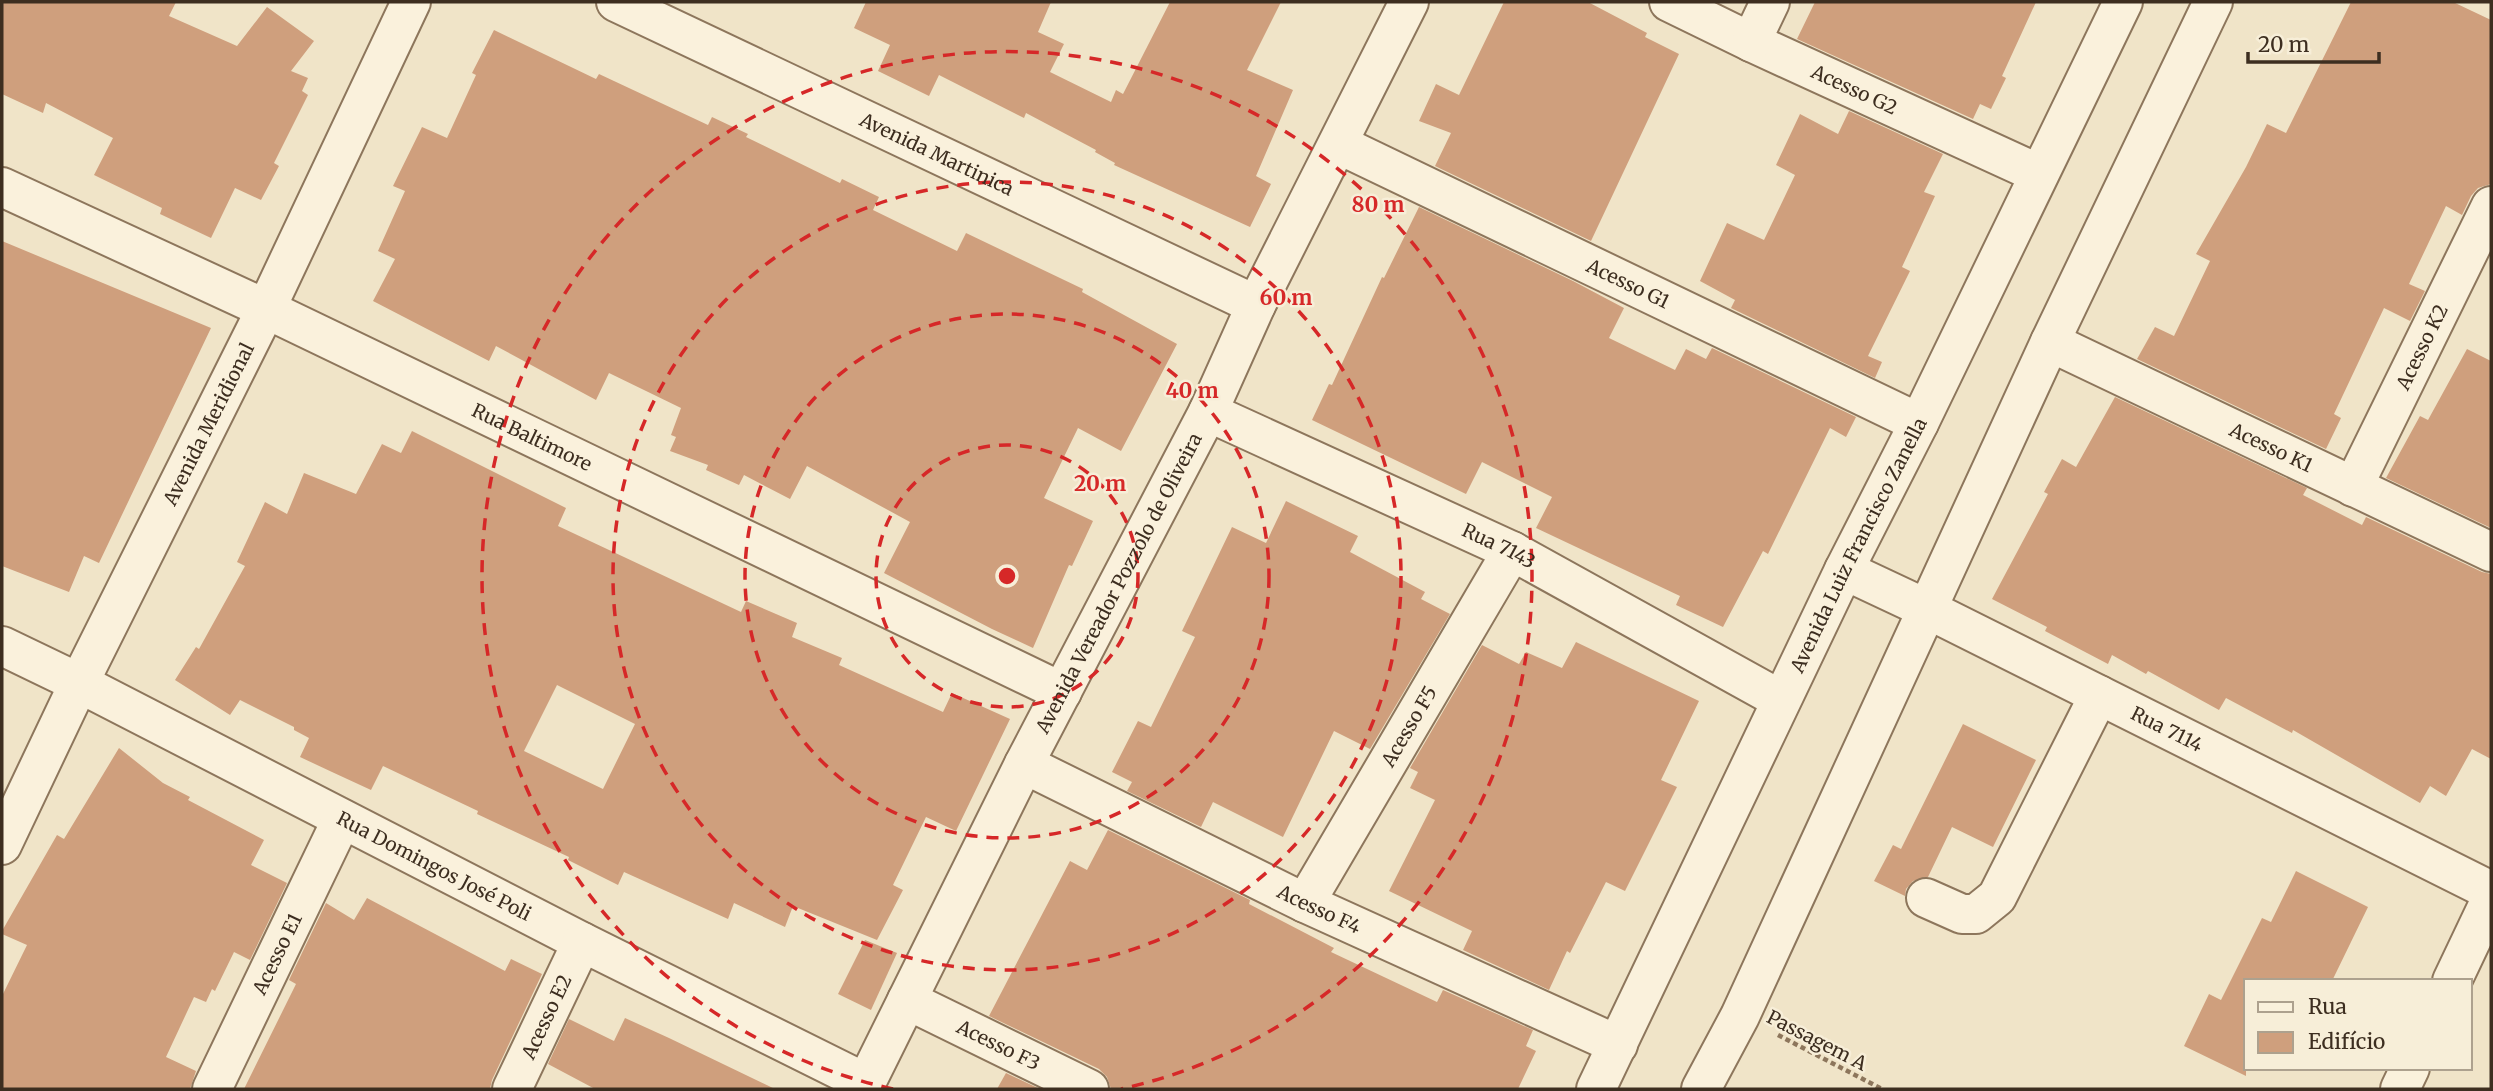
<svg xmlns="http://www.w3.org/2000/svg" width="2493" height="1091" font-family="Merriweather,serif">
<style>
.building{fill:#cf9f7d;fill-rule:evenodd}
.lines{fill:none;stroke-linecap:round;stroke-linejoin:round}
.minor-casing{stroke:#8d765c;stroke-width:42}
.path{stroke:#8d765c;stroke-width:4.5;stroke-dasharray:5 3.5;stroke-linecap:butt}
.minor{stroke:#faf1dc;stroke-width:38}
.ring{fill:none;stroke:#d62828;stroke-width:3.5;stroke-dasharray:12 9}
.labels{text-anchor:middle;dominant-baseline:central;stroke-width:5;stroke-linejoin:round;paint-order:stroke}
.street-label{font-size:19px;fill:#3d2e20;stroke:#f7eed8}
.centre{fill:#d62828;stroke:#f7eed8;stroke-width:3.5}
.ring-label{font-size:21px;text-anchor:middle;font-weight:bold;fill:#d62828;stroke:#f7eed8;stroke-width:5;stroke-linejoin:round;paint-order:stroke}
</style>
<rect width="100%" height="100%" fill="#f0e4c8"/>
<g class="building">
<path d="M 2,2 L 176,2 L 169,16 L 237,46 L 267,7 L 314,41 L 291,71 L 308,78 L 302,91 L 308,95 L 274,163 L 279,166 L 261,200 L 235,188 L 211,238 L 160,214 L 162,208 L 94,175 L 113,138 L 46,103 L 43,113 L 2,94 Z"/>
<path d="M 866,2 L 1051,2 L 1038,32 L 1064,44 L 1050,72 L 1111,102 L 1116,90 L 1123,94 L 1170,2 L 1281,2 L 1247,70 L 1293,90 L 1256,176 L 1271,184 L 1250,227 L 1114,165 L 1115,163 L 1095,152 L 1096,150 L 1026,113 L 1024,118 L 939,75 L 929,96 L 878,71 L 890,45 L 854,28 Z"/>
<path d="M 1504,2 L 1588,2 L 1647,33 L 1645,37 L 1679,54 L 1591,241 L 1435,166 L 1451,133 L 1419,121 L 1436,84 L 1459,95 Z"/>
<path d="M 1815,2 L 2036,2 L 2002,76 L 2006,78 L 1991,109 L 1980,104 L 1973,119 L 1797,39 Z"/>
<path d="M 2351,2 L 2453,2 L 2491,20 L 2491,184 L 2478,188 L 2471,196 L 2462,215 L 2446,206 L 2409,284 L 2425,291 L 2410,321 L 2384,308 L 2334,414 L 2341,418 L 2326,449 L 2137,359 L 2155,327 L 2174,336 L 2210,261 L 2196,254 L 2246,167 L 2267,124 L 2286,133 Z"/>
<path d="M 494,30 L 596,79 L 599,74 L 708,125 L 712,117 L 748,134 L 746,137 L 840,183 L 842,179 L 879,197 L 873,210 L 957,251 L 966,233 L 1083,289 L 1082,292 L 1177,344 L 1121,451 L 1078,428 L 1044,498 L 1093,521 L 1072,566 L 1069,565 L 1033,648 L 992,629 L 884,573 L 910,522 L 807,466 L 790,499 L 744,475 L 739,485 L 706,470 L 708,465 L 670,451 L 676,437 L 671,435 L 681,408 L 609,373 L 596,400 L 496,346 L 489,361 L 373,301 L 395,259 L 378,251 L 405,191 L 393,186 L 422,127 L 447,138 L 476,75 L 472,73 Z"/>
<path d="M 1849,111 L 1943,154 L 1924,192 L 1935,196 L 1902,267 L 1910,271 L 1868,356 L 1882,362 L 1875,378 L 1731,308 L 1735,300 L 1700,281 L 1727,223 L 1764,240 L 1795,175 L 1776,165 L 1800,114 L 1838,134 Z"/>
<path d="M 1419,207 L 1573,281 L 1624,308 L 1609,338 L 1675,370 L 1686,349 L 1706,359 L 1712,348 L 1856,417 L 1846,437 L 1830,428 L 1768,554 L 1763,551 L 1723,627 L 1676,605 L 1680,596 L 1536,528 L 1552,497 L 1482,462 L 1466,494 L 1312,420 L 1329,384 L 1332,385 L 1382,277 L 1384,278 Z"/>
<path d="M 2,241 L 211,328 L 99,563 L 84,556 L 69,592 L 2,566 Z"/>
<path d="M 2467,349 L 2491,361 L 2491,528 L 2386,478 L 2420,416 L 2428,420 Z"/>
<path d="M 2115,397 L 2307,488 L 2303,495 L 2362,525 L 2366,517 L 2482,572 L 2491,574 L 2491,759 L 2472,749 L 2446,796 L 2430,786 L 2420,803 L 2293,730 L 2292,733 L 2226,698 L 2219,710 L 2148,671 L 2146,674 L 2112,655 L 2108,664 L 2045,631 L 2047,627 L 1992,599 L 2048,494 L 2044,492 L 2062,459 L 2076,467 Z"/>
<path d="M 412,431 L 566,508 L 558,526 L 741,612 L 746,601 L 797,623 L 792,637 L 842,658 L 839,665 L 943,712 L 952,693 L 1010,719 L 956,831 L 926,817 L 893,885 L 903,890 L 877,940 L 793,906 L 785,927 L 734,903 L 728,919 L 624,872 L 618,885 L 568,860 L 569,857 L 477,814 L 478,811 L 383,766 L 371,790 L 332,772 L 300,757 L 309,738 L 294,730 L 294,727 L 240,700 L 230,715 L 175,680 L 196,647 L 199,649 L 245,566 L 237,562 L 265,502 L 287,514 L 304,473 L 356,494 L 382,444 L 401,453 ZM 557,685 L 635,724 L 603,789 L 524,751 Z"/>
<path d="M 1286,501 L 1358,536 L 1350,552 L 1425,592 L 1421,599 L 1450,614 L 1370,749 L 1334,731 L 1283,837 L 1213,802 L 1201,827 L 1127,791 L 1132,782 L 1112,772 L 1138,721 L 1151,727 L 1195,637 L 1182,631 L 1232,527 L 1266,543 Z"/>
<path d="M 1576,642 L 1699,701 L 1661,780 L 1677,787 L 1625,891 L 1606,882 L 1570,953 L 1567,951 L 1549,990 L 1463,950 L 1472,931 L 1389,891 L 1435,800 L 1410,788 L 1418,772 L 1410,768 L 1482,645 L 1519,664 L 1526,652 L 1562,668 Z"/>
<path d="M 1963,724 L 2036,760 L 1993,847 L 1952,827 L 1928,877 L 1913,881 L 1906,889 L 1905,896 L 1874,881 L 1893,845 L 1901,849 Z"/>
<path d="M 119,748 L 163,783 L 190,797 L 188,800 L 264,840 L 251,865 L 287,883 L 250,960 L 234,952 L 215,991 L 212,989 L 206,1002 L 194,997 L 166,1057 L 196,1071 L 190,1089 L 2,1089 L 2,996 L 27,945 L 2,934 L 2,931 L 57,835 L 64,839 Z"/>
<path d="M 1108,830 L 1250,900 L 1249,904 L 1334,948 L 1331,952 L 1437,1002 L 1443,990 L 1533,1030 L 1526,1046 L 1536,1051 L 1518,1089 L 1111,1089 L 1107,1077 L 1099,1069 L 989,1016 L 1070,861 L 1087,870 Z"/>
<path d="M 2296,871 L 2368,907 L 2332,981 L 2246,981 L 2246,1076 L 2184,1046 L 2209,994 L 2221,1000 L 2262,918 L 2271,922 Z"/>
<path d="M 367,898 L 505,971 L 511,959 L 542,974 L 492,1080 L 490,1089 L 244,1089 L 296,984 L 289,980 L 326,903 L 354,920 Z"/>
<path d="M 865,940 L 897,953 L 871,1010 L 838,994 Z"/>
<path d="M 625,1018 L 669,1038 L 775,1089 L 595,1089 L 548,1064 L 569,1019 L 614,1041 Z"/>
<path d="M 1006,1073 L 1040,1089 L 997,1089 Z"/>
</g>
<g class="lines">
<g class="minor-casing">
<g id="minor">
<path id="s1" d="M 616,2 L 1256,305"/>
<path id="s2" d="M 1669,2 L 1751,42 L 2039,174"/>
<path d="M 1751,42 L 1770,2"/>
<path id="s3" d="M 1338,144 L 1919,423"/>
<path id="s4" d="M 2,187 L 266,309 L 1062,692"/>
<path id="s5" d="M 2050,342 L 2491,552"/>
<path id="s6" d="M 1208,412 L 1512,551 L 1781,700"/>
<path id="s7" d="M 2353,487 L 2491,206"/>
<path id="s8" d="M 1844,570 L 1927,609 L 2491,891"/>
<path id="s9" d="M 2,646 L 79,683 L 582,942 L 866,1083"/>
<path id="s10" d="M 1024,764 L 1305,903 L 1618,1045"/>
<path id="s11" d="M 2,845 L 79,683 L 266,309 L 411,2"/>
<path d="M 1926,898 L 1962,914 L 1976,914 L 1997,897 L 2099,695"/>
<path id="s12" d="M 1305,903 L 1512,551"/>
<path d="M 2452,981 L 2491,899"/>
<path id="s13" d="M 907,1000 L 1089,1089"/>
<path id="s14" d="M 212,1089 L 342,819"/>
<path id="s15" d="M 512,1089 L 582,942"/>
<path id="s16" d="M 863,1089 L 1024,764 L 1208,412 L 1256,305 L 1409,2"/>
<path id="s17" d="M 1596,1089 L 1844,570 L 1919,423 L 2123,2"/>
<path d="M 1701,1089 L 1740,1016 L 2050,342 L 2213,2"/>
<path d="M 2400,1089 L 2410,1068"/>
</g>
</g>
<path class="path" d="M 1778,1035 L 1882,1089"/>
<use href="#minor" class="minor"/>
</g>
<g class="ring">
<circle cx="1007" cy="576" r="131"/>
<circle cx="1007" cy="576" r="262"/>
<circle cx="1007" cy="576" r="394"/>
<path d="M893 1089A525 525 0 1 1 1121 1089"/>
</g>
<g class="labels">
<g class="street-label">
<text stroke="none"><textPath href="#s2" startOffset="205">Acesso G2</textPath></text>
<text stroke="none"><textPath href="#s1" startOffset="355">Avenida Martinica</textPath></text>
<text stroke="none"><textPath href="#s3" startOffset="322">Acesso G1</textPath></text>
<text stroke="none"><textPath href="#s7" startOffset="156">Acesso K2</textPath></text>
<text stroke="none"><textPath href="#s11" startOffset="469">Avenida Meridional</textPath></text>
<text stroke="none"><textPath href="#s4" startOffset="586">Rua Baltimore</textPath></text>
<text stroke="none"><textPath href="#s5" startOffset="245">Acesso K1</textPath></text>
<text stroke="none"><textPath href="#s17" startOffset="604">Avenida Luiz Francisco Zanella</textPath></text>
<text stroke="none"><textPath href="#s6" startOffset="320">Rua 7143</textPath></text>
<text stroke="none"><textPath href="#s16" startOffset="567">Avenida Vereador Pozzolo de Oliveira</textPath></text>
<text stroke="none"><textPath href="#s12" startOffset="205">Acesso F5</textPath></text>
<text stroke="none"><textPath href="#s8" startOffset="360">Rua 7114</textPath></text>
<text stroke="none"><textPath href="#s9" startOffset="485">Rua Domingos José Poli</textPath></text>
<text stroke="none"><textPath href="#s10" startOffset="329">Acesso F4</textPath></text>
<text stroke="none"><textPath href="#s14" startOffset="150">Acesso E1</textPath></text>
<text stroke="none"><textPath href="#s15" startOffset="80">Acesso E2</textPath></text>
<text transform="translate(1817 1040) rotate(27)">Passagem A</text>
<text stroke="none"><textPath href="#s13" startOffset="102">Acesso F3</textPath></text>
</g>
</g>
<circle cx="1007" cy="576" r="10" class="centre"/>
<g class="ring-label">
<text x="1378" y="212">80 m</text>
<text x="1286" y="305">60 m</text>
<text x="1192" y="398">40 m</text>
<text x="1100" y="491">20 m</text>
</g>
<rect width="2493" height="1091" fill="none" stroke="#3d2e20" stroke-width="7"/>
<rect x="2244" y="979" width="228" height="91" fill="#f7eed8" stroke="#ada18e" stroke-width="2"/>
<rect x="2258" y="1002" width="35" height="10" fill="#faf1dc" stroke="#ada18e" stroke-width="2"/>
<text x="2308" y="1014" font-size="21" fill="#3d2e20">Rua</text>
<rect x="2258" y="1032" width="35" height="21" fill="#cf9f7d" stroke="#ada18e" stroke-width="2"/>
<text x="2308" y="1049" font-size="21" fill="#3d2e20">Edifício</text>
<path d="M2248 52v10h131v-10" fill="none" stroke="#3d2e20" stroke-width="3.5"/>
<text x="2258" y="52" font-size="21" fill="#3d2e20" stroke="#f7eed8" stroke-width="5" paint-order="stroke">20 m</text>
</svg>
